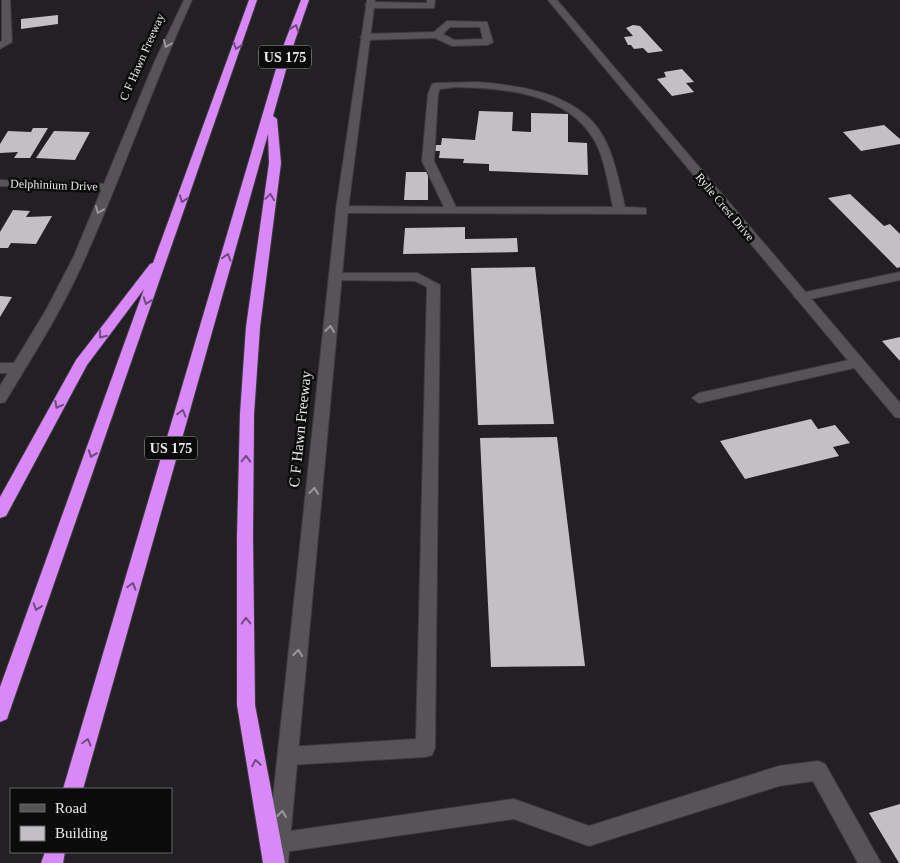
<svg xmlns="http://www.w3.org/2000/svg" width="900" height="863" font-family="'Times New Roman',serif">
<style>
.building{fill:#c3c0c4}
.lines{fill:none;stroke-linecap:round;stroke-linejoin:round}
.lane-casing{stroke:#3d3b3e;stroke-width:2}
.street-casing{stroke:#3d3b3e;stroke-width:2}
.secondary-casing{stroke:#3d3b3e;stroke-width:2}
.highway-casing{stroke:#3d3b3e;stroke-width:2}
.lane{fill:#575458;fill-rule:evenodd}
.street{fill:#575458;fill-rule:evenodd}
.secondary{fill:#575458;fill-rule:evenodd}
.highway{fill:#d988f8;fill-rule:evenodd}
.oneway{stroke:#724a82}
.oneway2{stroke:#9a989b}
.labels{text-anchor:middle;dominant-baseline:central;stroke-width:5;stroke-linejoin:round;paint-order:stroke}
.far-street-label{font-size:12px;fill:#ebeaec;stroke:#0c0b0c}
.shield{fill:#0c0b0c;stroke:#a8a7a9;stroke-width:1}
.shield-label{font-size:14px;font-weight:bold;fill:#ebeaec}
.street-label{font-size:15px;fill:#ebeaec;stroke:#0c0b0c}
</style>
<rect width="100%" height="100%" fill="#232024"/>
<g class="building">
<path d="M 58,15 L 58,24 L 21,29 L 21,19 Z"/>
<path d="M 633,25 L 640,26 L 663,51 L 648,53 L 643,48 L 634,49 L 631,45 L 628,45 L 624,37 L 633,36 L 626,28 Z"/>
<path d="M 682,69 L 694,82 L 686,83 L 694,92 L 672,96 L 657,79 L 666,77 L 664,72 Z"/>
<path d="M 479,111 L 513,112 L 512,131 L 531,132 L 531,113 L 568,114 L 568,142 L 587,143 L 588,175 L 489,171 L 489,164 L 463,163 L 464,159 L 439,158 L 440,151 L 433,151 L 434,145 L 441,145 L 442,138 L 475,140 Z"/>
<path d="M 884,125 L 900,139 L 900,144 L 861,151 L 843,132 Z"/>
<path d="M 33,128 L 48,128 L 30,158 L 14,158 L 18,152 L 0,153 L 0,144 L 8,131 L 31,132 Z"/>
<path d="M 54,131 L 90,132 L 75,160 L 36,158 Z"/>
<path d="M 406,172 L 428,172 L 428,200 L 404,200 Z"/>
<path d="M 850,194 L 884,226 L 890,224 L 900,234 L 900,267 L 897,268 L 828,198 Z"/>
<path d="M 13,210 L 30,211 L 26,217 L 52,216 L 36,244 L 11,243 L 8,248 L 0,248 L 0,232 Z"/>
<path d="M 465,227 L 465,239 L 517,238 L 518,252 L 403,254 L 405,228 Z"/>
<path d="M 535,267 L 554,424 L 478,425 L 471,268 Z"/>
<path d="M 0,296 L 12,297 L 0,317 Z"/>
<path d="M 900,337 L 900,361 L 882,341 Z"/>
<path d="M 811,419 L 818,429 L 835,425 L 850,443 L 833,447 L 839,456 L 745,479 L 720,441 Z"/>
<path d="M 557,437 L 585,666 L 491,667 L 480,438 Z"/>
<path d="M 900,804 L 900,863 L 899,863 L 869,813 Z"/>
</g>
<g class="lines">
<g class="lane-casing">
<g id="lane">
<path d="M 2,0 L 10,0 L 12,42 L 0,49 L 0,42 L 2,41 Z"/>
<path d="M 427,0 L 435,0 L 434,8 L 370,8 L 365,5 L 370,2 L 427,3 Z"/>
<path d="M 447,21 L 487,22 L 493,42 L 488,45 L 452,46 L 435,38 L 365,40 L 360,37 L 365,34 L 434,32 ZM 450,27 L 480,27 L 483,39 L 454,40 L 443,34 Z"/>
<path d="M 478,82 C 526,86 586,95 607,144 C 616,164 620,186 625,207 L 646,208 L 646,214 L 338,213 L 336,210 L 342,206 L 444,207 L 422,161 L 428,94 L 432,84 L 436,83 ZM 456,87 C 504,88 565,93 593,138 C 605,157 608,185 613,207 L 456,207 L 434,161 L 438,94 L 440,89 Z"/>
<path d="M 900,272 L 900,280 L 801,301 L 794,297 L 801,293 Z"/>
<path d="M 335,273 L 417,273 L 440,285 L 435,748 L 432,755 L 425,757 L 288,765 L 281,763 L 278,756 L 281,749 L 288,747 L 416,739 L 427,287 L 415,281 L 330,280 L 329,277 L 330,274 Z"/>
<path d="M 858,358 L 865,363 L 863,366 L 699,403 L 692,398 L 699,393 Z"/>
<path d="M 818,761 L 825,764 L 881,863 L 858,863 L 813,781 L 779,786 L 589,846 L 514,819 L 270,854 L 263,851 L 260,844 L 263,837 L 270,834 L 514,799 L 589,826 L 779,766 Z"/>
</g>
</g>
<g class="street-casing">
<g id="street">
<path d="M 548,0 L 557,0 L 900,403 L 900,418 L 895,417 Z"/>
<path d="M 0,180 L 108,184 L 114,187 L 108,190 L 0,186 Z"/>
<path d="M 0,363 L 18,363 L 25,368 L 18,373 L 0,373 Z"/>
</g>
</g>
<g class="secondary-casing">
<g id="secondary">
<path d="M 184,0 L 192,0 C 153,84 124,171 86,256 C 64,307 34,354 5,402 L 0,403 L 0,386 L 46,310 L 74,256 L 154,63 Z"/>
<path d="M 367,0 L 375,0 L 348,210 L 288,863 L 266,863 L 336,210 Z"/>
</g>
</g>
<g class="highway-casing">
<g id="highway">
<path d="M 249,0 L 257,0 L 9,713 L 7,719 L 0,722 L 0,687 L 144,289 L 87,365 L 6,516 L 0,518 L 0,497 L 76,360 L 150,264 L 153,263 Z"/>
<path d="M 301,0 L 309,0 L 291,52 L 273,116 L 277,119 L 281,163 L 260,327 L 254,414 L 253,538 L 255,705 L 285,863 L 263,863 L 237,705 L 237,538 L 240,414 L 246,327 L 269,163 L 268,134 L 83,789 L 63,789 L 281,52 Z"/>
<path d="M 45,852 L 65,852 L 63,863 L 41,863 Z"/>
</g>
</g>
<use href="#lane" class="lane"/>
<use href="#street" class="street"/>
<use href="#secondary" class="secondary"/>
<use href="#highway" class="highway"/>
</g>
<defs><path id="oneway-chevron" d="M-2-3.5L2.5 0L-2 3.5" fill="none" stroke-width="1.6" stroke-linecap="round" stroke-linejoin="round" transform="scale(1.25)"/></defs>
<g class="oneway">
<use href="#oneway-chevron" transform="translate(295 28) rotate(-70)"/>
<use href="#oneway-chevron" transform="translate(237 46) rotate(109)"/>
<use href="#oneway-chevron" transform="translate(270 197) rotate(-82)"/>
<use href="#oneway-chevron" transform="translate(183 199) rotate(110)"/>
<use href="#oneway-chevron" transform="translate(227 257) rotate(-74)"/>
<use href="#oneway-chevron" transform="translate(147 301) rotate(110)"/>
<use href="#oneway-chevron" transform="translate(102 335) rotate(128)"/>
<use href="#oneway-chevron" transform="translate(58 405) rotate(118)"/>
<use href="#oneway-chevron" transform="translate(182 413) rotate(-74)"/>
<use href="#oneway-chevron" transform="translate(92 454) rotate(110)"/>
<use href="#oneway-chevron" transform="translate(246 459) rotate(-89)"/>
<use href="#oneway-chevron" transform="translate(132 586) rotate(-74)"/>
<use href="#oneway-chevron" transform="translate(37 607) rotate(109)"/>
<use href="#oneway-chevron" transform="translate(246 621) rotate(-91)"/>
<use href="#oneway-chevron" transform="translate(87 742) rotate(-74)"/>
<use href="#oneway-chevron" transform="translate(256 763) rotate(-100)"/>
</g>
<g class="oneway2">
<use href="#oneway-chevron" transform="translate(167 44) rotate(113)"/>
<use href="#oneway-chevron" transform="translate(99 210) rotate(112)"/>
<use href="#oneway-chevron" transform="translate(330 329) rotate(-84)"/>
<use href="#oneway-chevron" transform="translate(314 491) rotate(-84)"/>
<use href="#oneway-chevron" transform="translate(298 653) rotate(-84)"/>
<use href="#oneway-chevron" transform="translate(282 814) rotate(-84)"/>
</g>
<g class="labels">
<g class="far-street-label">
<text transform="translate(142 57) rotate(-66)">C F Hawn Freeway</text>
<text transform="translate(54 185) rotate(2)">Delphinium Drive</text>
<text transform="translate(725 207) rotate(50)">Rylie Crest Drive</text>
</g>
<g class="shield">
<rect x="259" y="45.5" width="52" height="23" rx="4"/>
<rect x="145" y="436.5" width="52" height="23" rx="4"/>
</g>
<g class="shield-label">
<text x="285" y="57">US 175</text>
<text x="171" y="448">US 175</text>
</g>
<g class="street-label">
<text transform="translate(300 429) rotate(-84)">C F Hawn Freeway</text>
</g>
</g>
<rect x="10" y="788" width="162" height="65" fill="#0c0b0c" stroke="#656466"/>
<rect x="20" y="804" width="25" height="8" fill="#575458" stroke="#656466"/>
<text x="55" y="813" font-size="15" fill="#ebeaec">Road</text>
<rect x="20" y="826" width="25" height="15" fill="#c3c0c4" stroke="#656466"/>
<text x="55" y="838" font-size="15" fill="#ebeaec">Building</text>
</svg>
